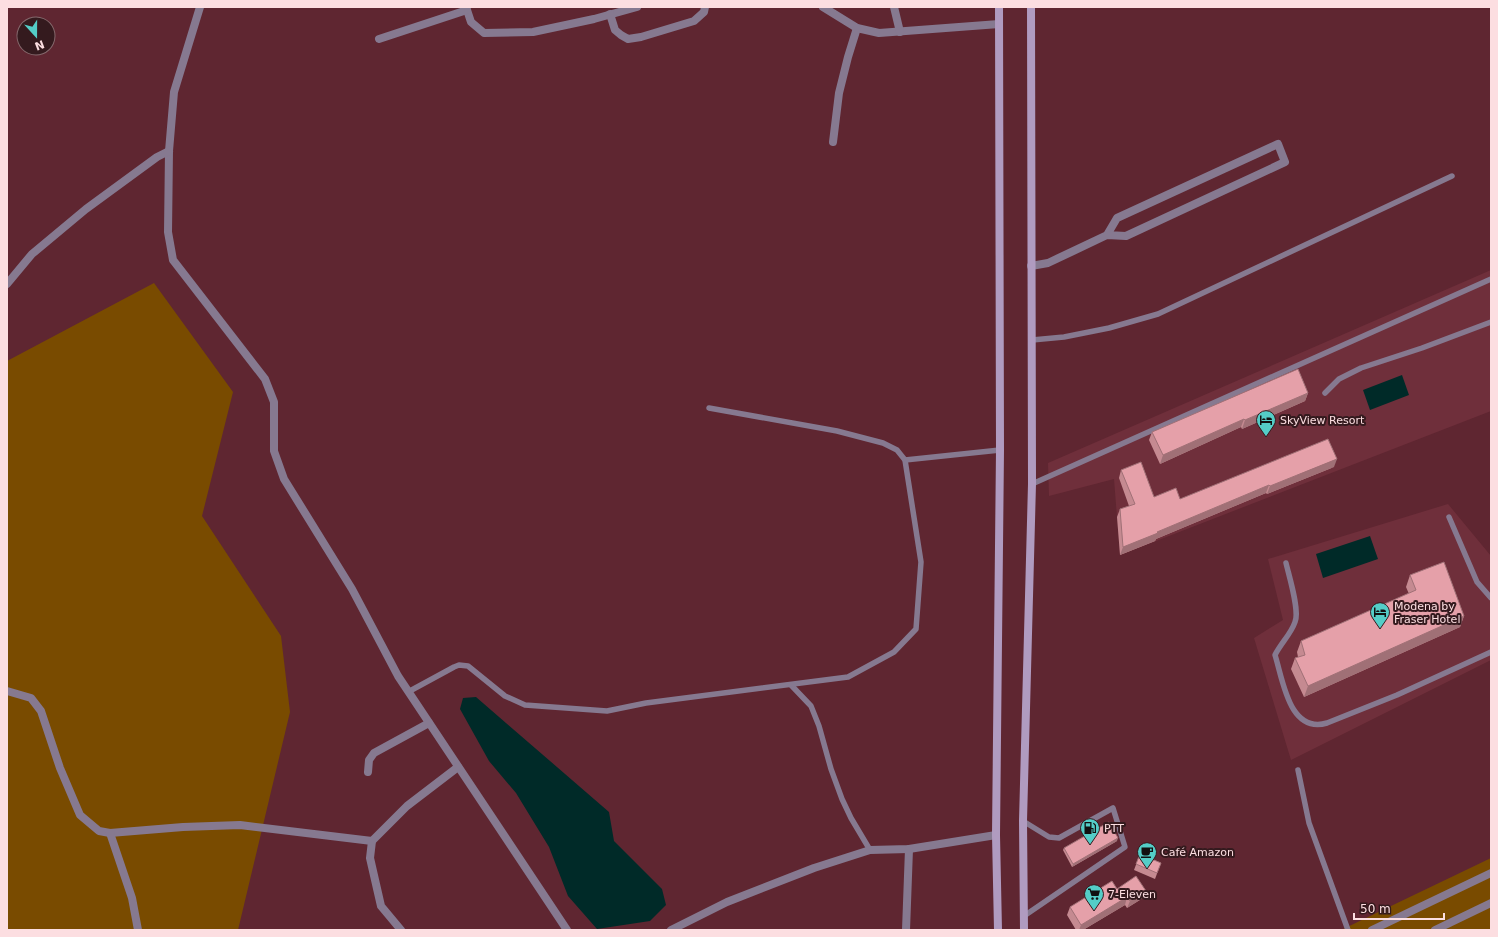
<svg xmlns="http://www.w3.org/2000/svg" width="1498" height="937" font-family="'DejaVu Sans',sans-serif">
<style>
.built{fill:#6f2f3b}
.green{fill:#794b00}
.water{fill:#002a28}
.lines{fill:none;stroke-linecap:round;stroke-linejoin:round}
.service{stroke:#867990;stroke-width:5.5}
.minor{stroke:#867990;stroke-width:8}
.secondary{stroke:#b09bc0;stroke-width:8}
.wall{fill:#c58a91}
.shaded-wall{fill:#a07076}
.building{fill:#e5a0a9;stroke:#a07076}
.labels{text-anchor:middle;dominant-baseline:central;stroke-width:4;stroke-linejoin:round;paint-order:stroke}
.poi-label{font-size:11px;fill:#fcdee1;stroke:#341a1e;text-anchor:start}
</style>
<rect width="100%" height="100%" fill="#5f2631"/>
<g class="built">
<path d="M 1491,270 L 1491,411 L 1120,555 L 1114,479 L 1049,496 L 1048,463 Z"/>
<path d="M 1448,504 L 1491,556 L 1491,660 L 1291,760 L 1254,638 L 1283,620 L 1268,559 Z"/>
</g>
<g class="green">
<path d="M 154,283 L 233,392 L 202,516 L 281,636 L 290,712 L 238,930 L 7,930 L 7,361 Z"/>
<path d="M 1491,858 L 1491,930 L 1341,930 Z"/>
</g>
<g class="water">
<path d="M 1402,375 L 1409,395 L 1370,410 L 1363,390 Z"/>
<path d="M 1370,536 L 1378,559 L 1323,578 L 1316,554 Z"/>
<path d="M 476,697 L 609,812 L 614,841 L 662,889 L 666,905 L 650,921 L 597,929 L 568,896 L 549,847 L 516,793 L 489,761 L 460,709 L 463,698 Z"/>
</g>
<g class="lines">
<g class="service">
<path d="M 1032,340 L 1064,337 L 1109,328 L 1158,314 L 1452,176"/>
<path d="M 1325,393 L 1339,379 L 1361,368 L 1422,348 L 1491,322"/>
<path d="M 905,460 L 1000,450"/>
<path d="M 1032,484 L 1491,279"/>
<path d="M 1449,517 L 1477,582 L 1491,598"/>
<path d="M 1286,563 C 1289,576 1300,611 1295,622 C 1291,634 1281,643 1275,655 C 1283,680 1289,734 1327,723 L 1397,695 L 1491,652"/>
<path d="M 791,685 L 811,706 L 819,726 L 831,769 L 842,799 L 851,818 L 870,850"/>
<path d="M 408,692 L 454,667 L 459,665 L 468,666 L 505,696 L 525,705 L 607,711 L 646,703 L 848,677 L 894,652 L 916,629 L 921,562 L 905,460 L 897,450 L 883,443 L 837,431 L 709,408"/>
<path d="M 1298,770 L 1309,823 L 1348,930"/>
<path d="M 1023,821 L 1049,837 L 1059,838 L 1113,808 L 1125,847 L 1024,916"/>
</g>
<g class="minor">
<path d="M 200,7 L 174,92 L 169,151 L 168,232 L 173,260 L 265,379 L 274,402 L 274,451 L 284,479 L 352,589 L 398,676 L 567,930"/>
<path d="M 466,7 L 471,22 L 484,33 L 533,32 L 594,19 L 637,7"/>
<path d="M 823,7 L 857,28 L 879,33 L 999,24"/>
<path d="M 894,7 L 900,32"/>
<path d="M 610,14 L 615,30 L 621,35 L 628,39 L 641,37 L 694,21 L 704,12 L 705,7"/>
<path d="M 379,39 L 467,10"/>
<path d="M 833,142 L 839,93 L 848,57 L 857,28"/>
<path d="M 1031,266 L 1048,263 L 1107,235 L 1117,218 L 1278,144 L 1285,162 L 1126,236 L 1107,235"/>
<path d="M 7,284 L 32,254 L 86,209 L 157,157 L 169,151"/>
<path d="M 7,691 L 31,698 L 41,711 L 60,768 L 80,815 L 99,831 L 110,833 L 183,827 L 240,825 L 372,841"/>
<path d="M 368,772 L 369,760 L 374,753 L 429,723"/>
<path d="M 110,833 L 132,898 L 138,930"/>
<path d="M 401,930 L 381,906 L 370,858 L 372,841 L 407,806 L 458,767"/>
<path d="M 671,930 L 727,902 L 814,868 L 870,850 L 909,849 L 996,835"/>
<path d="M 906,930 L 909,849"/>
<path d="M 1372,930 L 1491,873"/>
<path d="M 1435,930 L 1491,903"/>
</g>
<g class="secondary">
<path d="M 998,930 L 996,835 L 1000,450 L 999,7"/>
<path d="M 1024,930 L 1023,821 L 1032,484 L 1031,7"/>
</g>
</g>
<g class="wall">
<path d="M 1308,393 L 1305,401 L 1242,429 L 1241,427 L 1160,464 L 1149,440 L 1152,432 Z"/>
<path d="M 1334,467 L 1267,494 L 1266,493 L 1156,539 L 1155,541 L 1120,555 L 1117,517 L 1120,509 L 1129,506 L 1119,478 L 1121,470 L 1154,497 L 1180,499 Z"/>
<path d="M 1410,575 L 1464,616 L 1460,627 L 1304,697 L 1291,669 L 1295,658 L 1298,657 L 1297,652 L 1301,641 L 1409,594 L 1406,587 Z"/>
<path d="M 1117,841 L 1072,867 L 1063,850 L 1064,848 Z"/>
<path d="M 1140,854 L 1161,863 L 1155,879 L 1134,870 Z"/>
<path d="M 1117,889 L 1143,898 L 1127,908 L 1125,905 L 1083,930 L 1076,930 L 1067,915 L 1070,907 Z"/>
</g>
<g class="shaded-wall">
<path d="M 1308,393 L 1305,401 L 1242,429 L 1245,420 Z"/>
<path d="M 1244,419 L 1241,427 L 1160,464 L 1163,455 Z"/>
<path d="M 1337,459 L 1334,467 L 1267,494 L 1270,486 Z"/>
<path d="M 1269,485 L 1266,493 L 1156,539 L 1155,541 L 1120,555 L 1123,547 L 1157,532 Z"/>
<path d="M 1464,616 L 1460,627 L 1304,697 L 1308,686 Z"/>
<path d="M 1118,838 L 1117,841 L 1072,867 L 1073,864 Z"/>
<path d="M 1146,891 L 1143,898 L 1127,908 L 1130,901 Z"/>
<path d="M 1127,897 L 1125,905 L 1083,930 L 1079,930 L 1081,925 Z"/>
</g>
<g class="building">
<path d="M 1298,369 L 1308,393 L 1245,420 L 1244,419 L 1163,455 L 1152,432 Z"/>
<path d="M 1328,439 L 1337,459 L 1270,486 L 1269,485 L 1157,532 L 1158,533 L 1123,547 L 1120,509 L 1135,504 L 1121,470 L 1141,462 L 1154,497 L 1176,488 L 1180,499 Z"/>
<path d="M 1444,562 L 1464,616 L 1308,686 L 1295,658 L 1305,655 L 1301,641 L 1416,590 L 1410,575 Z"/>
<path d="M 1109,822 L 1118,838 L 1073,864 L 1064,848 Z"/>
<path d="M 1140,854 L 1161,863 L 1157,873 L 1136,864 Z"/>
<path d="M 1136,876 L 1146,891 L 1130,901 L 1127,897 L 1081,925 L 1070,907 L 1112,881 L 1117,889 Z"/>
</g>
<defs>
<g id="hotel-pin" transform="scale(1)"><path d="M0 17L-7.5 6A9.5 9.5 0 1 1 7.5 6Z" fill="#54cdc7" stroke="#341a1e"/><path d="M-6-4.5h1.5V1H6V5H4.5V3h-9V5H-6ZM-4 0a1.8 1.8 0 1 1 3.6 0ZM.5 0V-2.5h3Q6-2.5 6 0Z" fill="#111"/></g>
<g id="fuel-pin" transform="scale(1)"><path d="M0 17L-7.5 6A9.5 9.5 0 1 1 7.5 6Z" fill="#54cdc7" stroke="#341a1e"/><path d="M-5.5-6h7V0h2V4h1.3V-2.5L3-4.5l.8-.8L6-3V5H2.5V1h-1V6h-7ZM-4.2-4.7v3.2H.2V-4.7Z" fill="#111"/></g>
<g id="cafe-pin" transform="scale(1)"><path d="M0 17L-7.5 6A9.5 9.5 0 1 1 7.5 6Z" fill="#54cdc7" stroke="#341a1e"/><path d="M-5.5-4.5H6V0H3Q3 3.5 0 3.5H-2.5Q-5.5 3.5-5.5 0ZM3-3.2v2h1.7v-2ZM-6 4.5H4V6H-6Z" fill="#111"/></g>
<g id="supermarket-pin" transform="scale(1)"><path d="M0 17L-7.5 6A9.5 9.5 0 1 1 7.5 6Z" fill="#54cdc7" stroke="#341a1e"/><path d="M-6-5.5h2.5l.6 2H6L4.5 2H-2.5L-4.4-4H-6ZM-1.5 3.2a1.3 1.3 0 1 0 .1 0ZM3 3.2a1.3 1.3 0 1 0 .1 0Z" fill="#111"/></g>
</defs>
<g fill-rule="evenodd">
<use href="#hotel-pin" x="1266" y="420"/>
<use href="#hotel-pin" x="1380" y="612"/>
<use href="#fuel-pin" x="1090" y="828"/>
<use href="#cafe-pin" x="1147" y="852"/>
<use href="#supermarket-pin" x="1094" y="894"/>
</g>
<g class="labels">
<g class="poi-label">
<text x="1280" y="420">SkyView Resort</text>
<text x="1394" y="606">Modena by<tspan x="1394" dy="13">Fraser Hotel</tspan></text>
<text x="1104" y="828">PTT</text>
<text x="1161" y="852">Café Amazon</text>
<text x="1108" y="894">7-Eleven</text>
</g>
</g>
<rect width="1498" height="937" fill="none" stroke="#fcdee1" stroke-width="16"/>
<g transform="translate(36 36) rotate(159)"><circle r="19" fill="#341a1e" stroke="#84686c"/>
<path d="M0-3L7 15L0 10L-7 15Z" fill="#54cdc7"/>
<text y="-6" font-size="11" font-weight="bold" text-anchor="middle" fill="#fcdee1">N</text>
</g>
<path d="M1354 913v6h90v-6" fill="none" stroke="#fcdee1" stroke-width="2"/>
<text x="1360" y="913" font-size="12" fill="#fcdee1" stroke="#341a1e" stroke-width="3" paint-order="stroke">50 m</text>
</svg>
